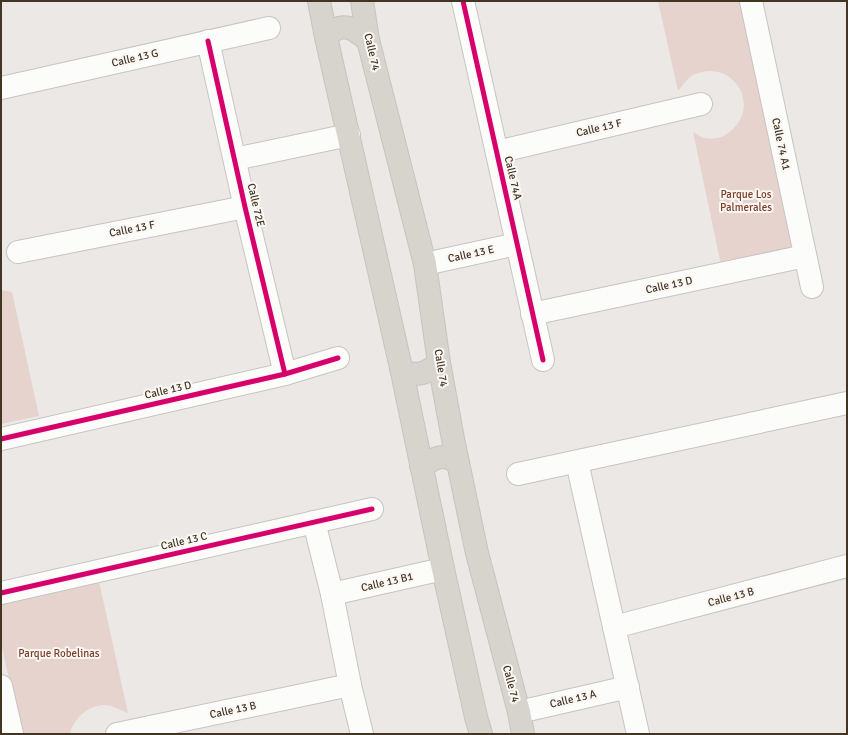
<svg xmlns="http://www.w3.org/2000/svg" width="848" height="735" font-family="Signika,sans-serif">
<style>
.green{fill:#e6d3ce}
.lines{fill:none;stroke-linecap:round;stroke-linejoin:round}
.minor-casing{stroke:#c7c4c1;stroke-width:24}
.major-casing{stroke:#c7c3bd;stroke-width:24}
.minor{stroke:#fcfcfb;stroke-width:22}
.major{stroke:#d7d4ce;stroke-width:22}
.cycleway-casing{stroke:#faf7f4;stroke-width:8}
.cycleway{stroke:#d6006c;stroke-width:5}
.labels{text-anchor:middle;dominant-baseline:central;stroke-width:4;stroke-linejoin:round;paint-order:stroke}
.street-label{font-size:11px;fill:#423521;stroke:#faf7f4}
.park-label{font-size:11px;fill:#7d3e27;stroke:#faf7f4}
</style>
<rect width="100%" height="100%" fill="#ebe8e6"/>
<g class="green">
<path d="M 658,1 L 741,1 L 794,243 L 787,251 L 721,265 L 693,132 C 695,133 698,135 701,137 C 708,140 721,139 727,134 C 764,108 734,58 695,74 C 688,77 683,85 678,91 Z"/>
<path d="M 1,290 L 12,292 L 39,416 L 1,424 Z"/>
<path d="M 98,577 L 128,713 C 120,710 112,705 104,705 C 88,705 73,719 70,734 L 21,734 L 1,643 L 1,600 Z"/>
</g>
<g class="lines">
<g class="minor-casing">
<g id="minor">
<path d="M 463,1 L 543,360"/>
<path d="M 751,1 L 812,287"/>
<path d="M 208,41 L 245,207 L 285,374"/>
<path d="M 1,88 L 269,28"/>
<path d="M 497,152 L 701,104"/>
<path d="M 235,159 L 349,135"/>
<path d="M 18,252 L 245,207"/>
<path d="M 425,264 L 517,244"/>
<path d="M 532,314 L 805,256"/>
<path d="M 1,439 L 285,374 L 338,358"/>
<path d="M 577,462 L 638,734"/>
<path d="M 518,474 L 847,403"/>
<path d="M 314,522 L 332,594 L 350,685 L 362,734"/>
<path d="M 1,593 L 372,509"/>
<path d="M 332,594 L 443,569"/>
<path d="M 614,627 L 847,566"/>
<path d="M 1,686 L 12,734"/>
<path d="M 519,712 L 628,687"/>
<path d="M 117,734 L 350,685"/>
</g>
</g>
<g class="major-casing">
<g id="major">
<path d="M 319,1 L 326,37 L 402,372 L 443,569 L 476,717 L 481,734"/>
<path d="M 362,1 L 368,40 L 425,264 L 439,363 L 453,439 L 477,553 L 519,712 L 523,734"/>
<path d="M 326,37 C 329,35 333,31 336,29 C 349,23 358,33 368,40"/>
<path d="M 402,372 C 420,376 425,374 439,363"/>
<path d="M 421,466 C 436,458 442,452 458,463"/>
</g>
</g>
<use href="#minor" class="minor"/>
<use href="#major" class="major"/>
<g class="cycleway-casing">
<g id="cycleway">
<path d="M 463,1 L 543,360"/>
<path d="M 208,41 L 245,207 L 285,374"/>
<path d="M 1,439 L 285,374 L 338,358"/>
<path d="M 1,593 L 372,509"/>
</g>
</g>
<use href="#cycleway" class="cycleway"/>
</g>
<g class="labels">
<g class="street-label">
<text transform="translate(372 52) rotate(77)">Calle 74</text>
<text transform="translate(135 58) rotate(-13)">Calle 13 G</text>
<text transform="translate(599 128) rotate(-13)">Calle 13 F</text>
<text transform="translate(781 144) rotate(78)">Calle 74 A1</text>
<text transform="translate(513 178) rotate(77)">Calle 74A</text>
<text transform="translate(256 205) rotate(77)">Calle 72E</text>
<text transform="translate(132 229) rotate(-11)">Calle 13 F</text>
<text transform="translate(471 254) rotate(-12)">Calle 13 E</text>
<text transform="translate(669 285) rotate(-12)">Calle 13 D</text>
<text transform="translate(441 368) rotate(81)">Calle 74</text>
<text transform="translate(168 390) rotate(-13)">Calle 13 D</text>
<text transform="translate(184 541) rotate(-13)">Calle 13 C</text>
<text transform="translate(387 582) rotate(-13)">Calle 13 B1</text>
<text transform="translate(731 597) rotate(-15)">Calle 13 B</text>
<text transform="translate(511 684) rotate(75)">Calle 74</text>
<text transform="translate(573 699) rotate(-13)">Calle 13 A</text>
<text transform="translate(233 710) rotate(-12)">Calle 13 B</text>
</g>
<g class="park-label">
<text x="746" y="194">Parque Los<tspan x="746" dy="13">Palmerales</tspan></text>
<text x="59" y="653">Parque Robelinas</text>
</g>
</g>
<rect width="848" height="735" fill="none" stroke="#423521" stroke-width="4"/>
</svg>
